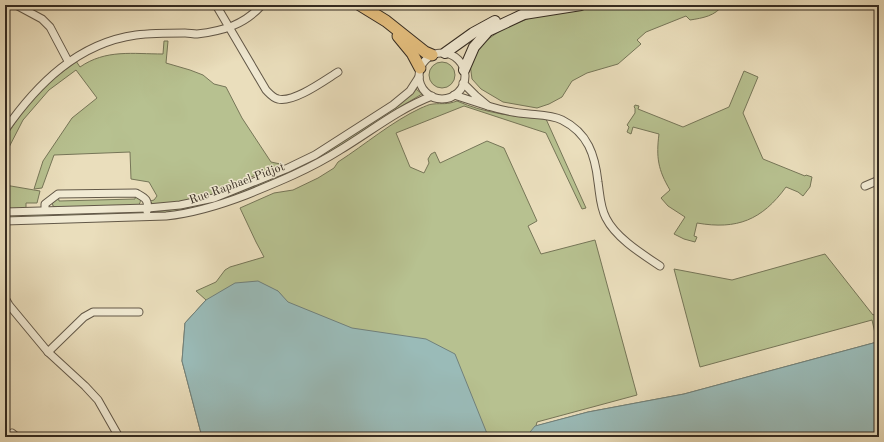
<svg xmlns="http://www.w3.org/2000/svg" width="884" height="442" font-family="'Old Standard TT',serif">
<style>
.green{fill:#b7c190;stroke:#767658;fill-rule:evenodd}
.water{fill:#9abbb8;stroke:#71817c}
.lines{fill:none;stroke-linecap:round;stroke-linejoin:round}
.street-casing{stroke:#625848;stroke-width:9}
.secondary-casing{stroke:#342b21;stroke-width:12}
.primary-casing{stroke:#342b21;stroke-width:13}
.street{stroke:#f1ead3;stroke-width:7}
.secondary{stroke:#f1ead3;stroke-width:10}
.primary{stroke:#e5bf7e;stroke-width:11}
.labels{text-anchor:middle;dominant-baseline:central;stroke-width:3;stroke-linejoin:round;paint-order:stroke}
.street-label{font-size:12px;fill:#342b21;stroke:#f1ead3}
</style>
<rect width="100%" height="100%" fill="#eadebc"/>
<filter id="stains"><feTurbulence type="fractalNoise" baseFrequency=".005" numOctaves="4"/><feColorMatrix values="0 0 0 0 .2 0 0 0 0 .09 0 0 0 0 .02 0 0 0 .5 -.17"/></filter>
<radialGradient id="worn" r=".72"><stop offset=".6" stop-color="#630" stop-opacity="0"/><stop offset="1" stop-color="#630" stop-opacity=".3"/></radialGradient>
<g class="green">
<path d="M 608,5 L 723,5 C 715,16 703,18 690,20 L 686,16 L 646,32 L 637,40 L 641,44 L 618,64 L 587,73 L 572,81 L 562,97 L 549,104 L 537,108 L 503,102 L 481,89 L 472,79 L 470,64 L 475,53 L 484,42 L 504,28 L 535,16 Z"/>
<path d="M 164,41 L 168,41 L 166,63 L 190,70 L 203,75 L 214,84 L 226,87 L 242,118 L 271,162 L 285,165 L 269,173 L 261,173 L 234,184 L 227,190 L 210,196 L 179,203 L 154,205 L 150,201 L 154,200 L 157,196 L 149,182 L 131,179 L 130,152 L 54,155 L 42,188 L 34,189 L 43,161 L 72,118 L 97,98 L 76,70 L 49,90 L 23,120 L 5,155 L 5,138 L 26,106 L 51,81 L 76,61 L 80,67 C 106,49 133,54 163,54 Z"/>
<circle cx="442" cy="75" r="13"/>
<path d="M 744,71 L 758,77 L 743,113 L 763,159 L 805,176 L 806,175 L 812,177 L 810,187 L 803,196 L 798,192 L 786,187 C 762,220 737,230 697,223 L 694,236 L 697,237 L 695,242 L 684,239 L 674,234 L 685,217 L 668,206 L 661,198 L 670,190 C 658,170 656,157 659,134 L 633,127 L 631,134 L 627,132 L 629,127 L 627,125 L 635,113 L 635,108 L 634,107 L 635,105 L 639,106 L 638,109 L 683,127 L 729,107 Z"/>
<path d="M 416,89 L 422,94 C 388,113 357,136 324,156 C 274,185 212,209 155,214 L 154,212 L 177,209 L 219,199 L 267,180 L 404,100 Z"/>
<path d="M 457,101 C 484,113 516,117 546,119 L 586,208 L 582,209 L 546,133 L 464,106 L 396,133 L 410,167 L 424,173 L 429,163 L 428,159 L 431,154 L 435,152 L 440,163 L 487,141 L 504,148 L 537,221 L 528,226 L 541,254 L 595,240 L 637,395 L 537,422 L 536,426 L 588,412 L 684,394 L 877,342 L 872,320 L 700,367 L 674,269 L 732,280 L 825,254 L 873,315 L 879,312 L 879,437 L 202,437 L 182,361 L 185,323 L 206,300 L 196,291 L 216,282 L 225,270 L 230,267 L 264,257 L 256,242 L 240,208 L 274,193 L 293,190 L 318,178 L 334,168 L 338,162 C 366,144 391,122 421,108 C 424,107 429,104 433,104 C 443,103 446,105 457,101 ZM 233,285 L 278,291 L 286,301 L 267,291 Z"/>
<path d="M 5,185 L 40,191 L 37,203 L 26,203 L 26,209 L 5,209 Z"/>
<path d="M 136,193 C 140,197 143,202 137,206 L 59,208 L 53,206 L 52,202 L 58,194 L 59,201 L 135,199 Z"/>
<path d="M 144,211 L 144,215 L 5,218 L 5,214 Z"/>
</g>
<g class="water">
<path d="M 258,281 L 278,291 L 288,302 L 352,328 L 426,339 L 455,354 L 488,436 L 495,437 L 202,437 L 182,361 L 185,323 L 206,300 L 235,283 Z"/>
<path d="M 877,342 L 879,342 L 879,437 L 526,437 L 535,426 L 588,412 L 684,394 Z"/>
</g>
<g class="lines">
<g class="street-casing">
<g id="street">
<path d="M 16,5 L 42,19 L 50,27 L 68,61"/>
<path d="M 216,5 L 266,90 C 269,93 273,98 278,99 C 294,103 325,80 338,72"/>
<circle cx="442" cy="76" r="23"/>
<path d="M 454,95 L 488,106 L 476,96 L 463,83"/>
<path d="M 488,106 C 501,110 515,113 529,114 C 540,115 552,115 562,120 C 588,133 595,155 598,182 C 600,195 600,207 606,218 C 616,238 642,254 660,266"/>
<path d="M 5,130 C 37,84 78,43 136,35 C 152,33 169,33 185,33 C 189,33 193,34 197,34 C 223,31 244,25 262,5"/>
<path d="M 865,186 L 879,180"/>
<path d="M 45,210 L 45,204 L 58,194 L 136,193 C 145,198 149,199 147,211"/>
<path d="M 5,212 L 148,208 L 180,205 L 214,198 L 286,169 L 315,155 L 393,105 L 410,91 L 419,77"/>
<path d="M 5,221 L 166,216 C 195,213 220,205 246,195 C 278,182 310,169 340,150 C 370,132 398,109 432,96"/>
<path d="M 5,298 L 9,305 L 48,352 L 85,386 L 98,400 L 119,437"/>
<path d="M 48,352 L 84,317 L 93,312 L 139,312"/>
<path d="M 12,433 L 17,437"/>
</g>
</g>
<g class="secondary-casing">
<g id="secondary">
<path d="M 445,53 L 473,33 L 495,21"/>
<path d="M 464,70 L 474,47 L 488,31 L 524,14 L 581,5"/>
</g>
</g>
<g class="primary-casing">
<g id="primary">
<path d="M 360,5 L 386,21 L 425,52 L 432,55"/>
<path d="M 398,36 L 412,53 L 420,68"/>
</g>
</g>
<use href="#street" class="street"/>
<use href="#secondary" class="secondary"/>
<use href="#primary" class="primary"/>
</g>
<g class="labels">
<g class="street-label">
<text transform="translate(237 184) rotate(-20)">Rue Raphael Pidjot</text>
</g>
</g>
<rect width="884" height="442" fill="none" stroke="#eadebc" stroke-width="20"/>
<rect x="6" y="6" width="872" height="430" fill="none" stroke="#342b21" stroke-width="2"/>
<rect x="10" y="10" width="864" height="422" fill="none" stroke="#342b21"/>
<rect width="100%" height="100%" filter="url(#stains)"/>
<rect width="100%" height="100%" fill="url(#worn)"/>
</svg>
